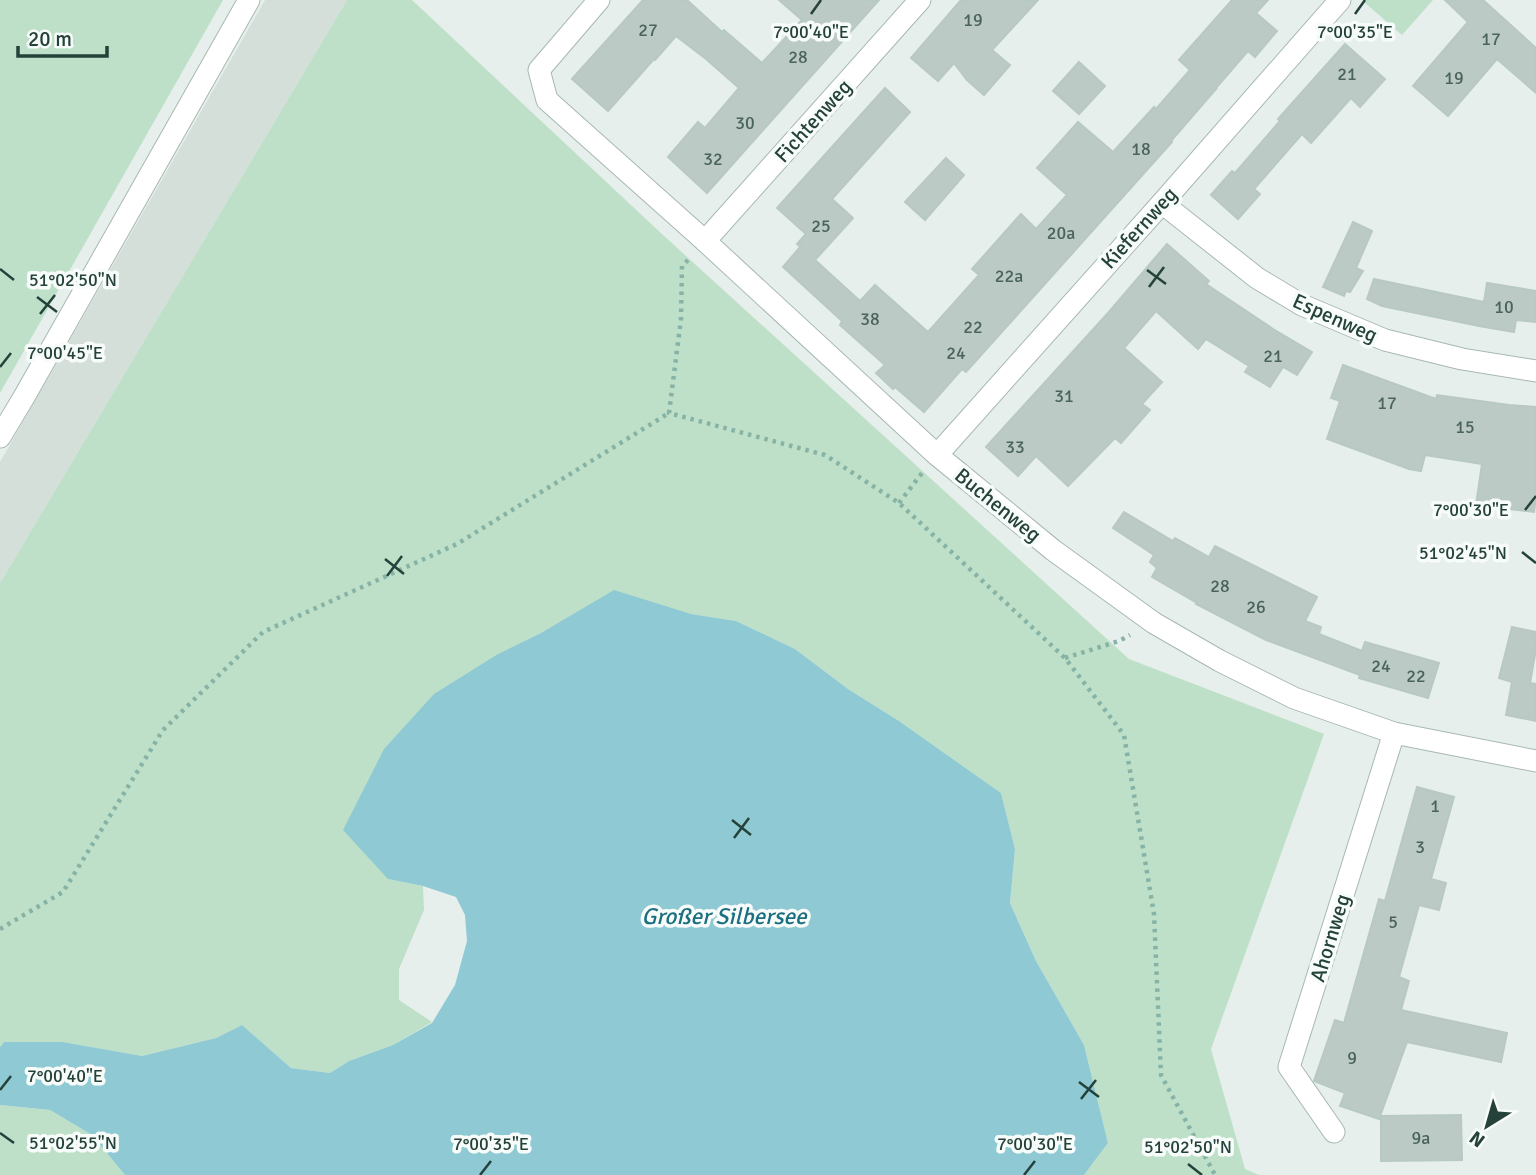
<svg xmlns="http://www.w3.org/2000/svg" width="1536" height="1175" font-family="Signika,sans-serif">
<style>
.built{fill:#d4dfda}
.green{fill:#bfe0c8}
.water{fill:#8ec9d4}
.building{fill:#bbcac4;stroke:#b8c9c2;stroke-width:2}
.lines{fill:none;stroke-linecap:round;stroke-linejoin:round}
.minor-casing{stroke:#a8b8b2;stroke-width:23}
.path{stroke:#86b3a5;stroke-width:4.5;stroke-dasharray:3.5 5;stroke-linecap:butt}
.minor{stroke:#fff;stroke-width:21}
.ticks{fill:none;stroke:#24423a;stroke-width:2.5}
.labels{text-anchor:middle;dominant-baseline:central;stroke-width:7;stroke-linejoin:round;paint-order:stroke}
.number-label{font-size:18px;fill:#4a645c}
.street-label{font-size:21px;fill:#24423a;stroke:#f7fbf9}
.water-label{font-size:23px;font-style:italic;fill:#1c6f80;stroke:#f7fbf9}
.ticks-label{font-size:18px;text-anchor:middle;fill:#24423a;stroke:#f7fbf9;stroke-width:7;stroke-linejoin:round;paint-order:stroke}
</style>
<rect width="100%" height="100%" fill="#e6efeb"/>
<path class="built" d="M 265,0 L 347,0 L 0,583 L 0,462 Z"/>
<g class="green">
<path d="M 0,0 L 223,0 L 0,393 Z"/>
<path d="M 347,0 L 412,0 L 663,235 L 1129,659 L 1324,734 L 1211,1049 L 1245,1169 L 1259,1175 L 1084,1175 L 1108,1143 L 1084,1045 L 1036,961 L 1010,903 L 1015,849 L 1001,793 L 899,721 L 848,689 L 795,649 L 736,621 L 691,614 L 541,633 L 498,654 L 388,879 L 423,886 L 424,910 L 399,969 L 399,1000 L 432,1022 L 393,1045 L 349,1061 L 330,1073 L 291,1068 L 242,1025 L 216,1038 L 142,1056 L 63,1042 L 4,1042 L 0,1047 L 0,583 Z"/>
<path d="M 1366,0 L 1433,0 L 1402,35 L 1364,2 Z"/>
<path d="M 0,1105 L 50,1110 L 92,1135 L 125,1175 L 0,1175 Z"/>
</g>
<path class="water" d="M 614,590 L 691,614 L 736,621 L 795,649 L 848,689 L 899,721 L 1001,793 L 1015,849 L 1010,903 L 1036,961 L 1084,1045 L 1108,1143 L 1084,1175 L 125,1175 L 92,1135 L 50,1110 L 0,1105 L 0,1047 L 4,1042 L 63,1042 L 142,1056 L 216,1038 L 242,1025 L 291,1068 L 330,1073 L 349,1061 L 393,1045 L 432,1023 L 455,985 L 467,941 L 465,915 L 456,897 L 423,886 L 388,879 L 343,830 L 384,749 L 434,694 L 498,654 L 541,633 Z"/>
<g class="building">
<path d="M 643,0 L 687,0 L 722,32 L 724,30 L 762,63 L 802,20 L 779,0 L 879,0 L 707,193 L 668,157 L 698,122 L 705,128 L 739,88 L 706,59 L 676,36 L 655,60 L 654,59 L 608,111 L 572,79 Z"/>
<path d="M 961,0 L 1038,0 L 992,50 L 1010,65 L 984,95 L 967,80 L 954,63 L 938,81 L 911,58 Z"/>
<path d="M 1232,0 L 1268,0 L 1256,13 L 1277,31 L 1255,57 L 1248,51 L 1215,89 L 1216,89 L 1171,141 L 1172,142 L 966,372 L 962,369 L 924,412 L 895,387 L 893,389 L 876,373 L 885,365 L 840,325 L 842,321 L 783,267 L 800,247 L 803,249 L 797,244 L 806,234 L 777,208 L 885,88 L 910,112 L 832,199 L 853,218 L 815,260 L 860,301 L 875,285 L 928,332 L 979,275 L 972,269 L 1021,214 L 1036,229 L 1067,195 L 1037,168 L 1078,122 L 1113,152 L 1154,107 L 1156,109 L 1190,70 L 1179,60 Z"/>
<path d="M 1445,0 L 1483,0 L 1536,48 L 1536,93 L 1497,59 L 1448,116 L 1413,86 L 1468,22 Z"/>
<path d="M 1345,44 L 1385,79 L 1360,107 L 1351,98 L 1311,143 L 1302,134 L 1254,189 L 1260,194 L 1238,219 L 1211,195 L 1232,171 L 1235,173 L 1280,121 L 1278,119 Z"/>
<path d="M 1079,62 L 1105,86 L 1079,114 L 1053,91 Z"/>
<path d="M 946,158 L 964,175 L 925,220 L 905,202 Z"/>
<path d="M 1353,222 L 1372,231 L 1356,268 L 1363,271 L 1350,292 L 1346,291 L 1344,296 L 1323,287 Z"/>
<path d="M 1167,244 L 1209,281 L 1206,284 L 1273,329 L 1312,352 L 1297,375 L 1283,367 L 1270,387 L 1245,372 L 1249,366 L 1206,339 L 1198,349 L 1156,311 L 1124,348 L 1162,382 L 1142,404 L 1150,410 L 1121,443 L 1115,438 L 1068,486 L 1036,456 L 1018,476 L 986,447 L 1108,313 Z"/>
<path d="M 1374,279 L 1484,302 L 1487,283 L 1536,291 L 1536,322 L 1516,320 L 1514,332 L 1479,326 L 1382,306 L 1367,299 Z"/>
<path d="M 1343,365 L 1436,399 L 1437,395 L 1509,405 L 1536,407 L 1536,497 L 1534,512 L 1476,505 L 1482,464 L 1425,455 L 1421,471 L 1409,469 L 1327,439 L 1340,401 L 1331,398 Z"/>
<path d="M 1124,512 L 1173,541 L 1175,538 L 1209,557 L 1215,546 L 1317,597 L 1305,621 L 1321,627 L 1319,634 L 1362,651 L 1365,642 L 1439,663 L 1428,698 L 1359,678 L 1360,675 L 1266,640 L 1196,604 L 1197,603 L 1152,577 L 1157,568 L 1150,562 L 1154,555 L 1113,528 Z"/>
<path d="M 1512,627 L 1536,632 L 1536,649 L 1530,683 L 1536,684 L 1536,721 L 1506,715 L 1512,682 L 1499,678 Z"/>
<path d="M 1417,787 L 1454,797 L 1431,879 L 1446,883 L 1439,910 L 1419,905 L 1399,977 L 1409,981 L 1401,1010 L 1507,1033 L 1501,1062 L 1407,1042 L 1379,1119 L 1340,1106 L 1345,1093 L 1314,1081 L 1335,1020 L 1344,1023 L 1379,899 L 1385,901 Z"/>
<path d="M 1461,1115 L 1462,1160 L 1381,1161 L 1381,1116 Z"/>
</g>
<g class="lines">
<g class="minor-casing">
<g id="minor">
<path d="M 599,0 L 539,70 L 547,100 L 705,241 L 937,455 L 1053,550 L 1154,623 L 1220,661 L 1294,698 L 1394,733 L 1536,761"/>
<path d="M 1162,203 L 1257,278 L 1302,305 L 1385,340 L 1462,359 L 1536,371"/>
<path d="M 705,241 L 920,0"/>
<path d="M 0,437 L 24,397 L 249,0"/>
<path d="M 937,455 L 1162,203 L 1340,0"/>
<path d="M 1334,1132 L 1289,1067 L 1394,733"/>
</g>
</g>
<g class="path">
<path d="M 688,260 L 682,266 L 681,319 L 669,413 L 825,455 L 899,503 L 1065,658 L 1124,735 L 1154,914 L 1161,1075 L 1215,1175"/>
<path d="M 899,503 L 922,473"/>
<path d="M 1065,658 L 1119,641 L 1130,635"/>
<path d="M 0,929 L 63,892 L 163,730 L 263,632 L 457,544 L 669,413"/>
</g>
<use href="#minor" class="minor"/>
</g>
<path class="ticks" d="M 811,14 L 821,0M 1355,14 L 1365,0M 0,269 L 14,280M 1147,270 L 1166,284M 1149,287 L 1164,267M 37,297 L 57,312M 40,314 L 55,295M 0,367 L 11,353M 1525,510 L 1536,496M 1522,552 L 1536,563M 385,559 L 404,574M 387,576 L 402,556M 732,820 L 751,835M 734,838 L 749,818M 1079,1082 L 1099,1097M 0,1090 L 11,1076M 1081,1099 L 1096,1080M 0,1133 L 14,1143M 1188,1164 L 1202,1175M 480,1175 L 491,1161M 1024,1175 L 1035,1161"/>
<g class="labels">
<g class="number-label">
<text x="973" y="20">19</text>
<text x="648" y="30">27</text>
<text x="1491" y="39">17</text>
<text x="798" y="57">28</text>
<text x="1347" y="74">21</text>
<text x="1454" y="78">19</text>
<text x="745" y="123">30</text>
<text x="1141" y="149">18</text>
<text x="713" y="159">32</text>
<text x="821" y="226">25</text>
<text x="1061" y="233">20a</text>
<text x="1009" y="276">22a</text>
<text x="1504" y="307">10</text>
<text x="870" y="319">38</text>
<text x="973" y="327">22</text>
<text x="956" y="353">24</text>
<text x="1273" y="356">21</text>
<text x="1064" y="396">31</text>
<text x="1387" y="403">17</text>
<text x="1465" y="427">15</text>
<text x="1015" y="447">33</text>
<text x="1220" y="586">28</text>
<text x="1256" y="607">26</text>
<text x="1381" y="666">24</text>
<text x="1416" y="676">22</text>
<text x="1435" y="806">1</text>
<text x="1420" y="847">3</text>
<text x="1393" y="922">5</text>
<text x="1352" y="1058">9</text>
<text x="1421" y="1138">9a</text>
</g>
<g class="street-label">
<text transform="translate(813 121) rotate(-48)">Fichtenweg</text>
<text transform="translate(1139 228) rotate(-48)">Kiefernweg</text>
<text transform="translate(1335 318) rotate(24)">Espenweg</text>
<text transform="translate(998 505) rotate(39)">Buchenweg</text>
<text transform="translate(1330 938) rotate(-73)">Ahornweg</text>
</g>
<g class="water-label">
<text x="724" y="916">Großer Silbersee</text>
</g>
</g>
<g class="ticks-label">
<text x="811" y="38">7°00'40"E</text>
<text x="1355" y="38">7°00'35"E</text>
<text x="73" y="286">51°02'50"N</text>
<text x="65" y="359">7°00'45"E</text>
<text x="1471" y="516">7°00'30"E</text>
<text x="1463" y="559">51°02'45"N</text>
<text x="65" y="1082">7°00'40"E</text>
<text x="73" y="1149">51°02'55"N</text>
<text x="491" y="1150">7°00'35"E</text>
<text x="1035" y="1150">7°00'30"E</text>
<text x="1188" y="1153">51°02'50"N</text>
</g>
<g transform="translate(1487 1126) rotate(217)" stroke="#f7fbf9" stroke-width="5" paint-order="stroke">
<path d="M0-5L12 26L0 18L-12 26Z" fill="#24423a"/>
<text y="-10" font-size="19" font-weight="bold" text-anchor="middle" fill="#24423a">N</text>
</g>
<path d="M18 46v10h89v-10" fill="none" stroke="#24423a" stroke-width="3.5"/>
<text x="28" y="46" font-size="21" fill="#24423a" stroke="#f7fbf9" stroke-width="5" paint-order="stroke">20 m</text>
</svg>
